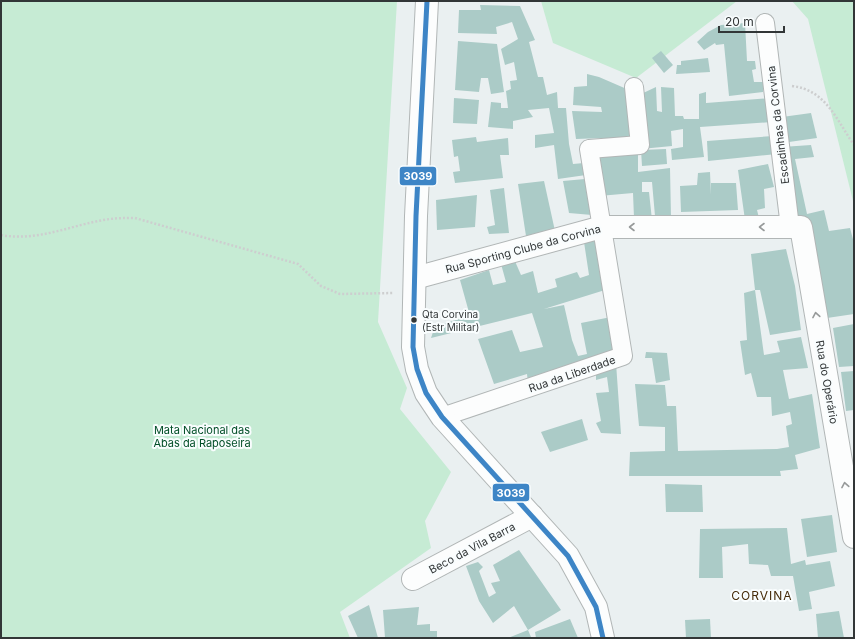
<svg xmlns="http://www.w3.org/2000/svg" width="855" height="639" font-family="Inter,sans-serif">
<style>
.green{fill:#c6ebd4}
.building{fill:#abcbc7}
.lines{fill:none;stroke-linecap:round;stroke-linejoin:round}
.pedestrian-casing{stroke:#b1b6b6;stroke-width:20}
.minor-casing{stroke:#b1b6b6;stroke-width:24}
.path{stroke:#cdcecf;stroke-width:2.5;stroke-dasharray:2 2;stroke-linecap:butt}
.pedestrian{stroke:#fcfdfd;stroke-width:18}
.minor{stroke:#fcfdfd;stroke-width:22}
.bus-1-casing{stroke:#f9fdfe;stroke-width:8}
.bus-1{stroke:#3d85c6;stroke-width:5}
.oneway{stroke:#979a9a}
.bus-dot{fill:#323637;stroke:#f9fdfe;stroke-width:1.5}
.labels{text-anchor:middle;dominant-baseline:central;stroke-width:4;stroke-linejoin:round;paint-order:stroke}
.bus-label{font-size:10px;fill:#323637;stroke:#f9fdfe;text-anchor:start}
.street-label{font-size:11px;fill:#323637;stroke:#f9fdfe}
.park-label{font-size:11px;fill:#034f28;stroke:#f9fdfe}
.neighbourhood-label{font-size:12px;letter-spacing:1px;fill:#452b09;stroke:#f9fdfe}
.line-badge{stroke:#f9fdfe;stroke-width:1.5}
.badge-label{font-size:11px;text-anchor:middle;font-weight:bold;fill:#fff}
</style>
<rect width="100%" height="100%" fill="#eaf0f1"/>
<g class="green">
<path d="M 1,1 L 397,1 L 378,322 L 407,388 L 400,409 L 451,472 L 425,521 L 431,548 L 340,612 L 350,638 L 1,638 Z"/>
<path d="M 541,1 L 737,1 L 636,78 L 553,43 Z"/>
<path d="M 792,1 L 854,1 L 854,205 L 808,19 Z"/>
</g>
<g class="building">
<path d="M 480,5 L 520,6 L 535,40 L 529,42 L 538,77 L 543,77 L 547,95 L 557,92 L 558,108 L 566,108 L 569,144 L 573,164 L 584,163 L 586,175 L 558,179 L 554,145 L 535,148 L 535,135 L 554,133 L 549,108 L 528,110 L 533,117 L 513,121 L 513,129 L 488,127 L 491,102 L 501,103 L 501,108 L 508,108 L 506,91 L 511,89 L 510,81 L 517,80 L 514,62 L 505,65 L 501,49 L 518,39 L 512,22 L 496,27 L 497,34 L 458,33 L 459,10 L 481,10 Z"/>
<path d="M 745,23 L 747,61 L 755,61 L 756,69 L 752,70 L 754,82 L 763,82 L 763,92 L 729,96 L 724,44 L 716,45 L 715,43 L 704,50 L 697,42 L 708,32 L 721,25 Z"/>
<path d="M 458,41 L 497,44 L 504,92 L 491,94 L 488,78 L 481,78 L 479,92 L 455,90 Z"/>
<path d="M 661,51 L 673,65 L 664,73 L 652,58 Z"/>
<path d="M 708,58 L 710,72 L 676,74 L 677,65 L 681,65 L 681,61 Z"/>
<path d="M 587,74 L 599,77 L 629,90 L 635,144 L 605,146 L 603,138 L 576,139 L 572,111 L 602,112 L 601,107 L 573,105 L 574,87 L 587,86 Z"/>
<path d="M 656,87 L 657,111 L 662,112 L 661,87 L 674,88 L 675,116 L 683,116 L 684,119 L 699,119 L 699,94 L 706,92 L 706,103 L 771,98 L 772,122 L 700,127 L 704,157 L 672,160 L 671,149 L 683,147 L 683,129 L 671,131 L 672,146 L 641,149 L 639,95 Z"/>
<path d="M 454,98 L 479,100 L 477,124 L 453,123 Z"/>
<path d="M 811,113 L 817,138 L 782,143 L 782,117 Z"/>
<path d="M 773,136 L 777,154 L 708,161 L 707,141 Z"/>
<path d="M 476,137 L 477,142 L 508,138 L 509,155 L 500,155 L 503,178 L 455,183 L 453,172 L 460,171 L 458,156 L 454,157 L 452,140 Z"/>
<path d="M 811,145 L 814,157 L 795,159 L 807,214 L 824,210 L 829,231 L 850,228 L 854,243 L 854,314 L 827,318 L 811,225 L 792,217 L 782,147 Z"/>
<path d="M 666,149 L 667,164 L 642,166 L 641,150 Z"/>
<path d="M 638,152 L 638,172 L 670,168 L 671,218 L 655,216 L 652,182 L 642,182 L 642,192 L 649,192 L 652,220 L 634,218 L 633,193 L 599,196 L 594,156 Z"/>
<path d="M 768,164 L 774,187 L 764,189 L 765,208 L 757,210 L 759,218 L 745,220 L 738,170 Z"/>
<path d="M 710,172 L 711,195 L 711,183 L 736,183 L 738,210 L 681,212 L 680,186 L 697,185 L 698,173 Z"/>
<path d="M 585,179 L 592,215 L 569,213 L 563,181 Z"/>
<path d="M 544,181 L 555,231 L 526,236 L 518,184 Z"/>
<path d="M 504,188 L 509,233 L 489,234 L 487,227 L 495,225 L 490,190 Z"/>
<path d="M 477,195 L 475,227 L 437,230 L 436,200 Z"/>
<path d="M 598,240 L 605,290 L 544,309 L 564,305 L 572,340 L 578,356 L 587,354 L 581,323 L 611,317 L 614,355 L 528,383 L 527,374 L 494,384 L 478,339 L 512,330 L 520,352 L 543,347 L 532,313 L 431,338 L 435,326 L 470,316 L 460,280 L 489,270 L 493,285 L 506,282 L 501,264 L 514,259 L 521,275 L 533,271 L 538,293 L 557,287 L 555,279 L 577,272 L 580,278 L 589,275 L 584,242 Z"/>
<path d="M 786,249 L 795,286 L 801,330 L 770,335 L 760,290 L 755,290 L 751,254 Z"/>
<path d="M 755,290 L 764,355 L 780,352 L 777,341 L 801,337 L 808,368 L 783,370 L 789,399 L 812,394 L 820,448 L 795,455 L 798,469 L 780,471 L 781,476 L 629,476 L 630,452 L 665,451 L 665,427 L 639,426 L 635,384 L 665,385 L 667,406 L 676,406 L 678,451 L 777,449 L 789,447 L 786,426 L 792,424 L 790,412 L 772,416 L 771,397 L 757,397 L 751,373 L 745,375 L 740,341 L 747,340 L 744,293 Z"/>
<path d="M 854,324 L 854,366 L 839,367 L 833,328 Z"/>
<path d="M 646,352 L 667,353 L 670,380 L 656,383 L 652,358 L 645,358 Z"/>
<path d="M 616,363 L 621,434 L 601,433 L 596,423 L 601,421 L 596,393 L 609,392 L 607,377 L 596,380 L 596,369 Z"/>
<path d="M 854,371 L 854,410 L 846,411 L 841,372 Z"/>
<path d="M 582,419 L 588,440 L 550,452 L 541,432 Z"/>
<path d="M 665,484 L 702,485 L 703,512 L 666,512 Z"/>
<path d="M 832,515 L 837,552 L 807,557 L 801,519 Z"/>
<path d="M 787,528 L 791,564 L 805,560 L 806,565 L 830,561 L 835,586 L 809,592 L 812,609 L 799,611 L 793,576 L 771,576 L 768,565 L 749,564 L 748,544 L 722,547 L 723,578 L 699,578 L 700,529 Z"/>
<path d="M 519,550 L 561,610 L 528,630 L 514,606 L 493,623 L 479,601 L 466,566 L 478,562 L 483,567 L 479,571 L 489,597 L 496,593 L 491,583 L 500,581 L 493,565 Z"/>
<path d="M 369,605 L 378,638 L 358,638 L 348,616 Z"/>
<path d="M 419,607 L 417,625 L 430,624 L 430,631 L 437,631 L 437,638 L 385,638 L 383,610 Z"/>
<path d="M 839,611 L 844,638 L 818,638 L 816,614 Z"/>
<path d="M 570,619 L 578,638 L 536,638 L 535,632 Z"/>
<path d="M 710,619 L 711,638 L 686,638 L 685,620 Z"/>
<path d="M 528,630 L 531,637 L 529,638 L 508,638 Z"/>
</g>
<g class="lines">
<g class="pedestrian-casing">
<g id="pedestrian">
<path d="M 765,23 L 790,227"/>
<path d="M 442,417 L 623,356 L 589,149 L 640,145 L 634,87"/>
</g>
</g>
<g class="minor-casing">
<g id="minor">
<path d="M 427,1 L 416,216 L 413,347 L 417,369 L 426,393 L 442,417 L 568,556 L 596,607 L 603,638"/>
<path d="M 415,278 L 602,227 L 801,227 L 854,537"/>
<path d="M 413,579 L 532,516"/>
</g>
</g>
<g class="path">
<path d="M 792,86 C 826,90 836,119 854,145"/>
<path d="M 1,235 C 39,242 73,224 110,219 C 118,218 126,218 135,218 L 298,264 L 321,286 L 340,294 L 393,293"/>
</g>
<use href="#pedestrian" class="pedestrian"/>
<use href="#minor" class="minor"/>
<g class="bus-1-casing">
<path id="bus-1" d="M 427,1 L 416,216 L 413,347 L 417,369 L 426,393 L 442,417 L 568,556 L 596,607 L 603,638"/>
</g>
<use href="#bus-1" class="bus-1"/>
</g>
<defs><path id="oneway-chevron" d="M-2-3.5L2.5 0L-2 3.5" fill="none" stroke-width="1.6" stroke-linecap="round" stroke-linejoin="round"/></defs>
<g class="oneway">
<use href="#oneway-chevron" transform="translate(632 227) rotate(-180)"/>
<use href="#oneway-chevron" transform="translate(762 227) rotate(-180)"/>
<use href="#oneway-chevron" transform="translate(816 315) rotate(-100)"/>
<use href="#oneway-chevron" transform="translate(845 485) rotate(-100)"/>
</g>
<circle class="bus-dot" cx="414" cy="320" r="3.5"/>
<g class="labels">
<g class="bus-label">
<text x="422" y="314">Qta Corvina<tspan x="422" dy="13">(Estr Militar)</tspan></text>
</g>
<g class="street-label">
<text transform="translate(778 125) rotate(-97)">Escadinhas da Corvina</text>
<text transform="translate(523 249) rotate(-15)">Rua Sporting Clube da Corvina</text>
<text transform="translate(572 374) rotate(-19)">Rua da Liberdade</text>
<text transform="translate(827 382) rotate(80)">Rua do Operário</text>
<text transform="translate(472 548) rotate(-28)">Beco da Vila Barra</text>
</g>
<g class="park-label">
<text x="202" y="430">Mata Nacional das<tspan x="202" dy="13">Abas da Raposeira</tspan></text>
</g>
<g class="neighbourhood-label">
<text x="762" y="595">CORVINA</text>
</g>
</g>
<g class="line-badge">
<rect x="399" y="166" width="38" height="20" rx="4" fill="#3d85c6"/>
<rect x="492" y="483" width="38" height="19" rx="4" fill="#3d85c6"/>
</g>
<g class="badge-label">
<text x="418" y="180">3039</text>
<text x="511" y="497">3039</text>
</g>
<rect width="855" height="639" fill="none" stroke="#323637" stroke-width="4"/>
<path d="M719 26v6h65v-6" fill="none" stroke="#323637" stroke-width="2"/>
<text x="725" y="26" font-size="12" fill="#323637" stroke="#f9fdfe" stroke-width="3" paint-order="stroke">20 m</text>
</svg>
